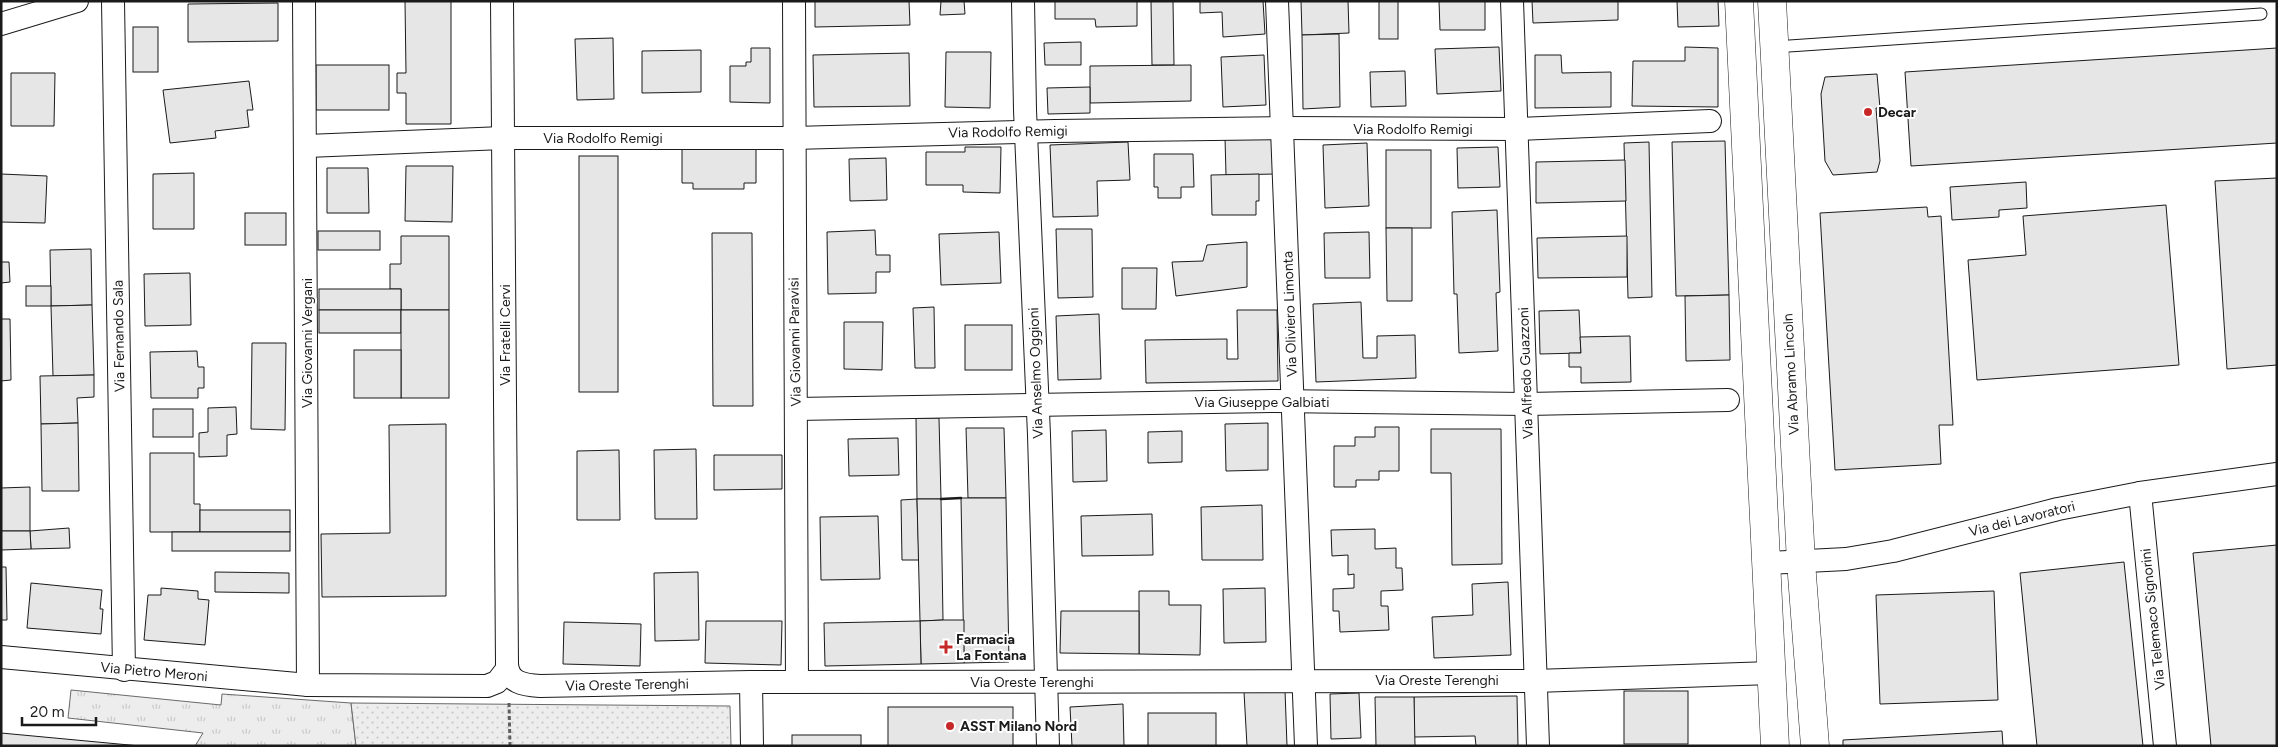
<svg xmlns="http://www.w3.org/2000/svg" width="2278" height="747" font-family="Figtree,sans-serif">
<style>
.grass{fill:url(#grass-tufts);stroke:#6a6a6a}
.park{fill:url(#park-dots);stroke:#6a6a6a}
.building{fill:#e6e6e6;stroke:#1a1a1a}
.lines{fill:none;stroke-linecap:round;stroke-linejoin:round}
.service-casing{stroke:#1a1a1a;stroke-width:13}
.minor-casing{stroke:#1a1a1a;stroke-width:24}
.secondary-casing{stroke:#1a1a1a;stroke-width:29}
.path{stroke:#5f5f5f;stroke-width:3;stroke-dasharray:4 2.5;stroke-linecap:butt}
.service{stroke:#fff;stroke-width:11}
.minor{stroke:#fff;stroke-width:22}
.secondary{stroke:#fff;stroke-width:28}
.wall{stroke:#1a1a1a;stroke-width:2.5}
.poi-dot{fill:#c62828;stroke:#fff;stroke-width:2}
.labels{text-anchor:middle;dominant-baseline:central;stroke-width:4;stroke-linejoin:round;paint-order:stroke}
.poi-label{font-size:14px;font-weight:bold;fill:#1a1a1a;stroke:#fff;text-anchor:start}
.street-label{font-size:14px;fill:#1a1a1a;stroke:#fff}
</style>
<defs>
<pattern id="grass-tufts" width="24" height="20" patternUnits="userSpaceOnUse" patternTransform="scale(1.25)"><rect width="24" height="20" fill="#ededed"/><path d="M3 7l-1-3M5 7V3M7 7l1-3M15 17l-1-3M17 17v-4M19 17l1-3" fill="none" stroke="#cbcbcb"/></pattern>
<pattern id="park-dots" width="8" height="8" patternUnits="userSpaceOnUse" patternTransform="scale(1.25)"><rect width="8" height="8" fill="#ededed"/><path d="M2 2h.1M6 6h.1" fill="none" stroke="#cbcbcb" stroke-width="1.8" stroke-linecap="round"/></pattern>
</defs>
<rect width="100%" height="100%" fill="#fff"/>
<path class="grass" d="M 71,690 L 221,705 L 222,694 L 351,703 L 356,746 L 195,746 L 203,733 L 68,718 Z"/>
<path class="park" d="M 351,703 L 730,706 L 731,746 L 356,746 Z"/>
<g class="building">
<path d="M 405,1 L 451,1 L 451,124 L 406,124 L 406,93 L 397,93 L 397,73 L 406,73 Z"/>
<path d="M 815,1 L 909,1 L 910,25 L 815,27 Z"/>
<path d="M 941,1 L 964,1 L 965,14 L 940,15 Z"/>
<path d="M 1055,1 L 1137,1 L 1137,26 L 1096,27 L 1095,19 L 1055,19 Z"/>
<path d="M 1151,1 L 1173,1 L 1174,65 L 1152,65 Z"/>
<path d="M 1200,1 L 1263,1 L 1265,34 L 1223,37 L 1222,12 L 1200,13 Z"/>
<path d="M 1301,1 L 1348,1 L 1349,33 L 1302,35 Z"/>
<rect x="1379" y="1" width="19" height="38"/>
<path d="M 1439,1 L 1485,1 L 1485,30 L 1440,30 Z"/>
<path d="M 1532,1 L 1618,1 L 1618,20 L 1533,23 Z"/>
<path d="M 1677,1 L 1718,1 L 1719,26 L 1678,27 Z"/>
<path d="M 278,3 L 278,41 L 188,42 L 188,4 Z"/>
<rect x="133" y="27" width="25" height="45"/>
<path d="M 1339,34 L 1340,107 L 1303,109 L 1302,35 Z"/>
<path d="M 613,38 L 614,99 L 577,100 L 575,39 Z"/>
<path d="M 1081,42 L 1081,65 L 1045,65 L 1044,43 Z"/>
<path d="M 1499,47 L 1501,91 L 1437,94 L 1435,49 Z"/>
<path d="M 1685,47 L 1718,48 L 1718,107 L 1632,106 L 1633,61 L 1685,61 Z"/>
<path d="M 751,48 L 770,48 L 770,103 L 730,102 L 730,66 L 746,66 L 746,62 L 751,62 Z"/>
<path d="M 2277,48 L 2277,143 L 1911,166 L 1905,72 Z"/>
<path d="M 701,50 L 701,92 L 642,93 L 642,51 Z"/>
<path d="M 946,52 L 991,52 L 990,108 L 945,107 Z"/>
<path d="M 909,53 L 910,106 L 814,107 L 813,55 Z"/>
<path d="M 1264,55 L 1266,105 L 1223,107 L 1221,57 Z"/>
<path d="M 1535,55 L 1561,55 L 1562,73 L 1611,72 L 1611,107 L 1535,108 Z"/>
<rect x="316" y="65" width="73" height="45"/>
<path d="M 1191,65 L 1191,101 L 1090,103 L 1090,66 Z"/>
<path d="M 1405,71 L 1406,106 L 1371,107 L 1370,72 Z"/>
<path d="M 11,73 L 55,73 L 54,126 L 11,126 Z"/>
<path d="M 1877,74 L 1880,108 L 1876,108 L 1880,161 L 1877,172 L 1833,175 L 1825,161 L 1821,94 L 1825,77 Z"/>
<path d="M 249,81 L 253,110 L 247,110 L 249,127 L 215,131 L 216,138 L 170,143 L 163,90 Z"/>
<path d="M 1090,87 L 1090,113 L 1048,114 L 1047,88 Z"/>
<path d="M 1275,137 L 1276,174 L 1226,175 L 1225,138 Z"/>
<path d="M 1725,141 L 1729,295 L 1676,296 L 1672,142 Z"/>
<path d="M 1128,142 L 1130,180 L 1097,181 L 1098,216 L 1053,217 L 1050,145 Z"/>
<path d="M 1649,142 L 1652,297 L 1628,298 L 1624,143 Z"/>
<path d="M 1367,143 L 1369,206 L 1325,208 L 1323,145 Z"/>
<path d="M 965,147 L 1001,147 L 1000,193 L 963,192 L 963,185 L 926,185 L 926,152 L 965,152 Z"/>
<path d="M 1498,147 L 1500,187 L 1458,188 L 1457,148 Z"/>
<path d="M 682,149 L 756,149 L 756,183 L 744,183 L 744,189 L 693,189 L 693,183 L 682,183 Z"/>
<rect x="1386" y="150" width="45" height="78"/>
<path d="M 1154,154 L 1193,154 L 1194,187 L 1181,187 L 1181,198 L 1158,198 L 1158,187 L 1154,187 Z"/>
<rect x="579" y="156" width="39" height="236"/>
<path d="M 886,158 L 887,200 L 850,201 L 849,159 Z"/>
<path d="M 1625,160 L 1626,201 L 1536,203 L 1536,162 Z"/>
<path d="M 406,166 L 453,166 L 452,222 L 405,221 Z"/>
<path d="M 327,168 L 368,168 L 369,213 L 327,213 Z"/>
<path d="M 194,173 L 194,229 L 153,229 L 153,174 Z"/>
<path d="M 1,174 L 47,176 L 45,223 L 1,222 Z"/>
<path d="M 1259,174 L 1259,201 L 1256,201 L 1256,215 L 1212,215 L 1211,175 Z"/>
<path d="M 2277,178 L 2277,365 L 2227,369 L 2215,181 Z"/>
<path d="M 2026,182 L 2027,208 L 1999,210 L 1999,217 L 1952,220 L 1950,187 Z"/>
<path d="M 2166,205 L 2179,365 L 1977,380 L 1968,260 L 2026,255 L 2023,216 Z"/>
<path d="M 1927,207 L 1928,217 L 1941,216 L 1953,425 L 1939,425 L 1941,464 L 1835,470 L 1820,213 Z"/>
<path d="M 1497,210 L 1500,292 L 1496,293 L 1498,351 L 1459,353 L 1457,294 L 1454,294 L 1452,212 Z"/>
<rect x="245" y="213" width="41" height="32"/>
<path d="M 1386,228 L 1412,228 L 1412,301 L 1387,301 Z"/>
<path d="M 1056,229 L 1092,229 L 1093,297 L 1058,298 Z"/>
<path d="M 875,230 L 876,255 L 890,255 L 890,272 L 876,272 L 876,293 L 828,294 L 827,232 Z"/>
<rect x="318" y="231" width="62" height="19"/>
<path d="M 999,232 L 1001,283 L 941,285 L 939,234 Z"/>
<path d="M 1369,232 L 1370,278 L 1325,278 L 1324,233 Z"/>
<path d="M 712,233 L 752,233 L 753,406 L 713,406 Z"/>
<path d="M 401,236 L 449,236 L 449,310 L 401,310 L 401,289 L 390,289 L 390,264 L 401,264 Z"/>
<path d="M 1627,236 L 1627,277 L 1538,278 L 1537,238 Z"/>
<path d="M 1247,242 L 1247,287 L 1176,296 L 1172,262 L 1203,261 L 1207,245 Z"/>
<path d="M 91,249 L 92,305 L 51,306 L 50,250 Z"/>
<path d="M 1,262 L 9,262 L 10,282 L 1,283 Z"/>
<path d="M 1122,268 L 1157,268 L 1156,309 L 1122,309 Z"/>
<path d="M 190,273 L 191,325 L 145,326 L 144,274 Z"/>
<rect x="26" y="286" width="25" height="20"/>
<rect x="319" y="289" width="82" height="21"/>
<path d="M 1729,295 L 1730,360 L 1686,361 L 1685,296 Z"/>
<path d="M 1361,302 L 1363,358 L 1377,358 L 1377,336 L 1415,335 L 1416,378 L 1316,382 L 1313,304 Z"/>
<path d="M 92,305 L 94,375 L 53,376 L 51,306 Z"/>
<path d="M 934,307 L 935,368 L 915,368 L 913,308 Z"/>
<rect x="319" y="310" width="82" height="23"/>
<rect x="401" y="310" width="48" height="88"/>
<path d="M 1237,310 L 1277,310 L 1278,381 L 1146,383 L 1145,340 L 1227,339 L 1227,359 L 1238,359 Z"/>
<path d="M 1579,310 L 1581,353 L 1540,354 L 1539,311 Z"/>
<path d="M 1099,314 L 1101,379 L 1058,380 L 1056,316 Z"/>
<path d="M 1,319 L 10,319 L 11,380 L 1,381 Z"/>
<path d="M 844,322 L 883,322 L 882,370 L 844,369 Z"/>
<rect x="965" y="325" width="47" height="45"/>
<path d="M 1630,336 L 1631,382 L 1581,383 L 1581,367 L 1569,367 L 1569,353 L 1581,353 L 1580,337 Z"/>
<path d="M 252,343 L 286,343 L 285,430 L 251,429 Z"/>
<rect x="354" y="350" width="47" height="48"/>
<path d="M 197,351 L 198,367 L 204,367 L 204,388 L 198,388 L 198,398 L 151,398 L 150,352 Z"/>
<path d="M 94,375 L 94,397 L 77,398 L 78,423 L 41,424 L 40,376 Z"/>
<path d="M 236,407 L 237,434 L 227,435 L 227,456 L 199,457 L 199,433 L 208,432 L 208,408 Z"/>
<rect x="153" y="409" width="40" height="28"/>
<path d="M 916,418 L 939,418 L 941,499 L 917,499 Z"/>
<path d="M 78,423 L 79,491 L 42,491 L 41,424 Z"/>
<path d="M 1268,423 L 1268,470 L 1226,471 L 1225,424 Z"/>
<path d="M 446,424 L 446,596 L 322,597 L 321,534 L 390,533 L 389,425 Z"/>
<path d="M 1375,427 L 1399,427 L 1399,471 L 1379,471 L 1379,480 L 1356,480 L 1356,487 L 1334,487 L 1334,446 L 1355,446 L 1355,437 L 1375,437 Z"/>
<path d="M 966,428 L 1004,428 L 1006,498 L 968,498 Z"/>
<path d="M 1431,429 L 1501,429 L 1502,564 L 1452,565 L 1451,473 L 1431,473 Z"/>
<path d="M 1106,430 L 1107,481 L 1073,482 L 1072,431 Z"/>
<path d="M 1182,431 L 1182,462 L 1148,463 L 1148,432 Z"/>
<path d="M 898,438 L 899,475 L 849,476 L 848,439 Z"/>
<path d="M 696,449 L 697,519 L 655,519 L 654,450 Z"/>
<path d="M 619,450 L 620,520 L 577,520 L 577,451 Z"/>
<path d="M 150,453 L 194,453 L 194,504 L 200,504 L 200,532 L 150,532 Z"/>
<path d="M 714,455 L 782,455 L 782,489 L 714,490 Z"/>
<path d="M 30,487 L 30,531 L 1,531 L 1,488 Z"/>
<path d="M 961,498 L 1006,498 L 1009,662 L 964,663 Z"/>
<path d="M 917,499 L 919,560 L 902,560 L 901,500 Z"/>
<path d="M 917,499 L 941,499 L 943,620 L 920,621 Z"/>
<path d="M 1262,505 L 1263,560 L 1202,560 L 1201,507 Z"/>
<rect x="200" y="510" width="90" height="22"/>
<path d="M 1152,514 L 1153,555 L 1082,556 L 1081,516 Z"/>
<path d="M 878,516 L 880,579 L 821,580 L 820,517 Z"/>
<path d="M 69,528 L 70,548 L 31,549 L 30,531 Z"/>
<path d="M 1375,529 L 1375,549 L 1396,548 L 1396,568 L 1402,568 L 1403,590 L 1381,591 L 1381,606 L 1388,606 L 1389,630 L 1340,632 L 1339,611 L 1333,611 L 1333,589 L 1354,588 L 1354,574 L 1348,575 L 1348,555 L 1332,556 L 1331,530 Z"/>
<path d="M 1,531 L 30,531 L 31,549 L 1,550 Z"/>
<rect x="172" y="532" width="118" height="19"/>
<path d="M 2277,545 L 2277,746 L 2211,746 L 2193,553 Z"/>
<path d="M 2124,562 L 2143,746 L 2037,746 L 2020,573 Z"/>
<path d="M 1,567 L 6,567 L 7,620 L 1,620 Z"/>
<path d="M 215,572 L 289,573 L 289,593 L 215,592 Z"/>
<path d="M 698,572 L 699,640 L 655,641 L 654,573 Z"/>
<path d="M 1508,582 L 1511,655 L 1434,658 L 1432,617 L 1473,615 L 1472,584 Z"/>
<path d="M 31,583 L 102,590 L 100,609 L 103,609 L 101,634 L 27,628 Z"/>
<path d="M 161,588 L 198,591 L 198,599 L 209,600 L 205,645 L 144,640 L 148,595 L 161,595 Z"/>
<path d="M 1265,588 L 1266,642 L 1224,643 L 1223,589 Z"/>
<path d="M 1139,591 L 1169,591 L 1169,605 L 1201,605 L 1200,655 L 1139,654 Z"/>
<path d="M 1994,591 L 1998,700 L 1880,704 L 1876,595 Z"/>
<path d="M 1061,611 L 1139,611 L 1139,654 L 1060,653 Z"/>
<path d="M 943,620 L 964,620 L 964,663 L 921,664 L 920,621 Z"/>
<path d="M 706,621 L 782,621 L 781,665 L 705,663 Z"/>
<path d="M 920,621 L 921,664 L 825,666 L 824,623 Z"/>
<path d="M 564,622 L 641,624 L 640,666 L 563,664 Z"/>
<path d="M 1285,690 L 1287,746 L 1247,746 L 1244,692 Z"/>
<rect x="1624" y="691" width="64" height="53"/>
<path d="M 1359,693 L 1361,738 L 1331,739 L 1330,694 Z"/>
<path d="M 1517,696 L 1518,746 L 1476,746 L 1475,736 L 1414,737 L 1414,697 Z"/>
<path d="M 1375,697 L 1414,697 L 1415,746 L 1376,746 Z"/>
<path d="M 1123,704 L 1124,746 L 1072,746 L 1070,707 Z"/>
<rect x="888" y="707" width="125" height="39"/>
<rect x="1148" y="713" width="68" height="33"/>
<path d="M 2002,731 L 2003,746 L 1843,746 L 1843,740 Z"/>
<path d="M 1,733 L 140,746 L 1,746 Z"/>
<rect x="792" y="735" width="69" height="11"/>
</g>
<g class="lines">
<g class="service-casing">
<path id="service" d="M 1774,47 L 2261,14"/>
</g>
<g class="minor-casing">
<g id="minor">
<path d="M 113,1 L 124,670"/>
<path d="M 304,1 L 308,685"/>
<path d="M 502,1 L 507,664 C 508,683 524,685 540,686 L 751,682 L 1535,681 L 1771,673"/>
<path d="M 794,1 L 797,682"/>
<path d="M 1023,1 L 1025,110 L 1039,435 L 1048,746"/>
<path d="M 1277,1 L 1306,746"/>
<path d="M 1512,1 L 1538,746"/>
<path d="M 1,24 L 77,1"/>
<path d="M 307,146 L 503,138 L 793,138 L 1055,131 L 1282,128 L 1516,129 L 1710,121"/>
<path d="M 796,409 L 1274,401 L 1527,404 L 1728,400"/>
<path d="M 2140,493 L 2165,746"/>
<path d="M 1767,563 L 1846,559 L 1893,551 L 2058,509 L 2140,493 L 2277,474"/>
<path d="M 1,657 L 308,685 L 487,686 L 497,682 L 507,669"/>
<path d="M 751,682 L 752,746"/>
</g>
</g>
<g class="secondary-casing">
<g id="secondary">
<path d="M 1739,1 L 1775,746"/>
<path d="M 1772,1 L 1801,562 L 1815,746"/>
</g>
</g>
<path class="path" d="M 509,703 L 510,746"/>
<use href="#service" class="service"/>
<use href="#minor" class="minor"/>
<use href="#secondary" class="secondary"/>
<path class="wall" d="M 941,499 L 961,498"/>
</g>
<g class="poi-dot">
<circle cx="1868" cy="112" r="5"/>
<path d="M943.5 639.5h5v5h5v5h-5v5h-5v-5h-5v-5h5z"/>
<circle cx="950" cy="726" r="5"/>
</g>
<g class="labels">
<g class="poi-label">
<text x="1878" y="112">Decar</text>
<text x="956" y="639">Farmacia<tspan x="956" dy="16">La Fontana</tspan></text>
<text x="960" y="726">ASST Milano Nord</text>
</g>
<g class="street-label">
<text x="1413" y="129">Via Rodolfo Remigi</text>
<text transform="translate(1008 132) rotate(-1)">Via Rodolfo Remigi</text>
<text x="603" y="138">Via Rodolfo Remigi</text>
<text transform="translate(1290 314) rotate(-92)">Via Oliviero Limonta</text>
<text transform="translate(505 335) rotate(-90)">Via Fratelli Cervi</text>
<text transform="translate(119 336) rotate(-91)">Via Fernando Sala</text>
<text transform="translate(795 342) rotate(-91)">Via Giovanni Paravisi</text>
<text transform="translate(307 343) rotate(-90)">Via Giovanni Vergani</text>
<text transform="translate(1036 373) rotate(-92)">Via Anselmo Oggioni</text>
<text transform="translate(1526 373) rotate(-92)">Via Alfredo Guazzoni</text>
<text transform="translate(1791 374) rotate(-93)">Via Abramo Lincoln</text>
<text x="1262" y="402">Via Giuseppe Galbiati</text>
<text transform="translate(2022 519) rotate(-14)">Via dei Lavoratori</text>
<text transform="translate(2153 619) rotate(-96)">Via Telemaco Signorini</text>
<text transform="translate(154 672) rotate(5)">Via Pietro Meroni</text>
<text x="1437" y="680">Via Oreste Terenghi</text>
<text x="1032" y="682">Via Oreste Terenghi</text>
<text transform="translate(627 685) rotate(-1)">Via Oreste Terenghi</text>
</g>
</g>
<rect width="2278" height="747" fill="none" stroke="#1a1a1a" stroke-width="5"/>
<path d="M22 717v8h74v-8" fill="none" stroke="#1a1a1a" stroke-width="2.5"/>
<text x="30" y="717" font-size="15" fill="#1a1a1a" stroke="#ffffff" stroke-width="4" paint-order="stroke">20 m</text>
</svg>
